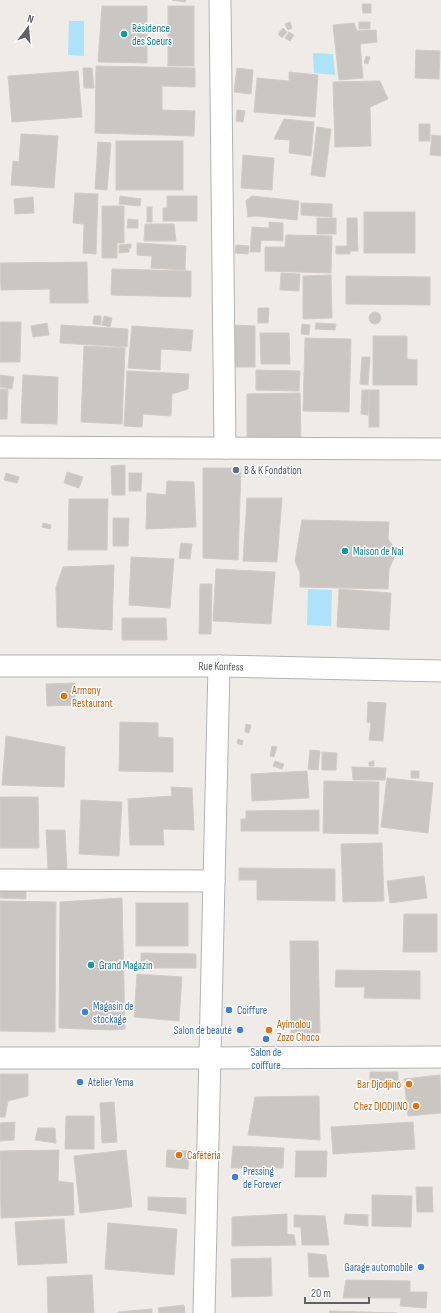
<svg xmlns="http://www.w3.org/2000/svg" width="441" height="1313" font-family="'Sofia Sans Condensed',sans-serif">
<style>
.water{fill:#ade3f8}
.building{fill:#cac6c2;stroke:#d3ccc5}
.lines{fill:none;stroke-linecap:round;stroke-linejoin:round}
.minor-casing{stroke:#b1b4b7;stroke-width:23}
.minor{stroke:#fff;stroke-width:21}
.culture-dot{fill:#0f9aa8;stroke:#fff;stroke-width:1.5}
.service-dot{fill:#5c6f8a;stroke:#fff;stroke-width:1.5}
.food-dot{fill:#e8710a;stroke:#fff;stroke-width:1.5}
.shop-dot{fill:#3f7fe0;stroke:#fff;stroke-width:1.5}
.labels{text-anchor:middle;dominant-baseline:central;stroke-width:3;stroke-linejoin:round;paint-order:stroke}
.culture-label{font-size:11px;fill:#0d838f;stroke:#fff;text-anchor:start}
.service-label{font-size:11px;fill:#4e5e75;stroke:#fff;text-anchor:start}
.street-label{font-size:11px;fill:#5e6265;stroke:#fff}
.food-label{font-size:11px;fill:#c56008;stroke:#fff;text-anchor:start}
.shop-label{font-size:11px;fill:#366cbe;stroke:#fff;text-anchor:start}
</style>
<rect width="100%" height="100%" fill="#efebe6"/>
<g class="water">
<path d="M 69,21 L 84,21 L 84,56 L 68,55 Z"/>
<path d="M 313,53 L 333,54 L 335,75 L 314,73 Z"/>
<path d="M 308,589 L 332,590 L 331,626 L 307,625 Z"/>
</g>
<g class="building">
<path d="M 172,0 L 186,0 L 185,2 Z"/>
<path d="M 362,4 L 371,4 L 371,13 L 363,13 Z"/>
<path d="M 102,6 L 147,6 L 147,63 L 98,62 Z"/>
<rect x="168" y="6" width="26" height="60"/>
<path d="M 290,22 L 292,28 L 288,30 L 285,24 Z"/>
<rect x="359" y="22" width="11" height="7"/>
<path d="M 354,23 L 357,31 L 376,30 L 377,42 L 360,44 L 363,78 L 339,80 L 333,25 Z"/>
<path d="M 283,28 L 287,32 L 282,38 L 278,34 Z"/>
<path d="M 289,32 L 294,35 L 290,41 L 285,38 Z"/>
<path d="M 416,50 L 440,51 L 439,79 L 415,78 Z"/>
<path d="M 366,56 L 370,57 L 368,64 L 364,63 Z"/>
<path d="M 96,66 L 195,68 L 195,87 L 162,86 L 162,110 L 195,111 L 194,136 L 95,133 Z"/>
<path d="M 83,68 L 92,68 L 94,88 L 84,88 Z"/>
<path d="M 237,68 L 253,70 L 251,94 L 234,92 Z"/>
<path d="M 78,71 L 82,117 L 12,122 L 8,76 Z"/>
<path d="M 289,72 L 318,75 L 315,117 L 254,112 L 257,78 L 289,81 Z"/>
<path d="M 380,81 L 388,99 L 370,107 L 371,146 L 335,147 L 333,82 Z"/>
<path d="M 237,110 L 245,111 L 243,122 L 236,121 Z"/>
<path d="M 284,119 L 314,122 L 311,156 L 289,153 L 290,140 L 274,139 Z"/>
<rect x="419" y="124" width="11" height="17"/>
<path d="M 317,127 L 331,129 L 325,177 L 311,175 Z"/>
<path d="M 21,134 L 58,136 L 54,188 L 11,185 L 13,161 L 19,162 Z"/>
<path d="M 432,135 L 441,136 L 441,156 L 430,155 Z"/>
<rect x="116" y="141" width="67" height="49"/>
<path d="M 98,142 L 111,143 L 107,190 L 95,189 Z"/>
<path d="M 243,155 L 274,158 L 272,190 L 241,188 Z"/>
<path d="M 75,193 L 98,194 L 96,254 L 83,253 L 84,224 L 73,223 Z"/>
<path d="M 120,196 L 141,199 L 140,206 L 119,204 Z"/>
<path d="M 167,196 L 197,196 L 197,221 L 163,221 L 163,208 L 167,208 Z"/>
<path d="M 252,196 L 299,201 L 297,220 L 256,216 L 248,217 L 246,201 Z"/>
<path d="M 33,197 L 34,213 L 15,214 L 14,199 Z"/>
<path d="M 301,203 L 332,204 L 332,217 L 301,215 Z"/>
<path d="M 102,206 L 124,206 L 124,243 L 117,243 L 117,258 L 102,258 Z"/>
<rect x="147" y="207" width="5" height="15"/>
<rect x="364" y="212" width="51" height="41"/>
<rect x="317" y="218" width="19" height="16"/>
<path d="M 347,218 L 357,218 L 358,251 L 350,251 L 350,254 L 336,254 L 336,246 L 347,246 Z"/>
<path d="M 128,219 L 138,220 L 138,228 L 127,228 Z"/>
<path d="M 269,222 L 283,223 L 283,241 L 261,240 L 260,252 L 250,252 L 252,227 L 269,228 Z"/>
<path d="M 145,224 L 174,224 L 176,241 L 144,241 Z"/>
<path d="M 286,235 L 332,236 L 331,273 L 265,271 L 265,247 L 285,247 Z"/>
<path d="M 137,243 L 186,246 L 185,270 L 151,268 L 152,256 L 137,255 Z"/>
<path d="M 131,244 L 131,248 L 129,248 L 129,252 L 119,253 L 119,245 Z"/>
<path d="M 236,245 L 249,246 L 248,254 L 235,253 Z"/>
<path d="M 87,262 L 88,303 L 50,303 L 50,289 L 1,290 L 0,263 Z"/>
<path d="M 112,269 L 191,271 L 191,297 L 111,295 Z"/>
<path d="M 281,273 L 300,274 L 299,291 L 280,290 Z"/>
<path d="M 331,275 L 332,318 L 303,319 L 303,276 Z"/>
<path d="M 346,276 L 430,277 L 430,305 L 346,304 Z"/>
<path d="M 258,308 L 269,308 L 268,323 L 258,323 Z"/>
<circle cx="375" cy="318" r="6"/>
<path d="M 94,316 L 101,316 L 101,325 L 93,324 Z"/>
<path d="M 104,316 L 112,318 L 110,327 L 102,325 Z"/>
<path d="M 0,322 L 21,322 L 20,362 L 0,362 Z"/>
<path d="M 47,323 L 49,335 L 33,337 L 31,326 Z"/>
<path d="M 316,323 L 336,324 L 335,330 L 315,329 Z"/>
<path d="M 302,324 L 310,325 L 309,335 L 301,334 Z"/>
<path d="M 61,325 L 128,329 L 127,347 L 60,343 Z"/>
<path d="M 234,325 L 255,326 L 255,367 L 233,367 Z"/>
<path d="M 132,326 L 193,330 L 191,351 L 161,349 L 160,370 L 128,368 Z"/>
<path d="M 260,333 L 289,333 L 290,364 L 261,364 Z"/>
<path d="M 373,336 L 407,336 L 407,359 L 417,360 L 417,385 L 373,385 Z"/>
<path d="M 305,338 L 351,339 L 349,412 L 303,411 Z"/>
<path d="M 84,346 L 125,348 L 122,424 L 81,422 Z"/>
<path d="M 362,357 L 370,357 L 368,385 L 360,384 Z"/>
<path d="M 256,370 L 300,371 L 299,391 L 256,390 Z"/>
<path d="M 127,371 L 189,374 L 188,389 L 172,394 L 171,416 L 143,414 L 142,427 L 124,426 Z"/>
<path d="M 0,375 L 14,377 L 12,389 L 0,387 Z"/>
<path d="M 23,375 L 58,377 L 57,424 L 21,423 Z"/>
<path d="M 0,389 L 8,389 L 7,419 L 0,419 Z"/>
<path d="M 362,390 L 369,390 L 368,415 L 361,414 Z"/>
<rect x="369" y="390" width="10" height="37"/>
<path d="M 300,393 L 301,441 L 247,440 L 247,394 Z"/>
<path d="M 125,465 L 125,495 L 112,495 L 111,466 Z"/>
<path d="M 203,468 L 241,468 L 238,560 L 203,558 Z"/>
<path d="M 67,472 L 83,477 L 79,488 L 64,483 Z"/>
<path d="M 6,473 L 19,477 L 17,483 L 4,480 Z"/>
<path d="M 129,473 L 142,473 L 141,491 L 129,491 Z"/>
<path d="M 167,481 L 194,482 L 196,527 L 146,529 L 147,493 L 166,495 Z"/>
<path d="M 247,498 L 282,498 L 277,562 L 243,561 Z"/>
<path d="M 69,499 L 108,499 L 107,550 L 68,550 Z"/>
<path d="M 113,518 L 129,518 L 128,546 L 113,546 Z"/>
<path d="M 302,520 L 389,522 L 388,539 L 393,546 L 395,555 L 389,569 L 388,589 L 300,587 L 300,573 L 295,561 Z"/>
<path d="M 43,523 L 51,525 L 50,529 L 42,527 Z"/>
<path d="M 181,543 L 192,544 L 190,559 L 179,558 Z"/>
<path d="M 131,557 L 174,559 L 170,608 L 129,605 Z"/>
<path d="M 114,565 L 112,630 L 57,627 L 56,587 L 63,567 Z"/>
<path d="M 216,569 L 275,572 L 271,624 L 213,621 Z"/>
<path d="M 200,584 L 212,584 L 211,634 L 199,634 Z"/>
<path d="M 339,589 L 391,593 L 389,630 L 337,627 Z"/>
<path d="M 122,618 L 166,618 L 167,640 L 122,640 Z"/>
<path d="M 75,683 L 75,705 L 47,706 L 46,684 Z"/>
<path d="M 368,702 L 386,703 L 383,741 L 369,740 L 371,723 L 367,722 Z"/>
<path d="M 120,722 L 158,723 L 158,737 L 173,738 L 173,772 L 119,771 Z"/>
<path d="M 246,724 L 251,725 L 249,733 L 245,732 Z"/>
<path d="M 6,736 L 65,747 L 64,787 L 2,785 Z"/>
<path d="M 238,739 L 243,741 L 242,745 L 237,743 Z"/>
<path d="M 272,746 L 277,747 L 274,757 L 270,756 Z"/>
<path d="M 310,750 L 320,751 L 318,770 L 308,769 Z"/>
<path d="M 322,752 L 337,753 L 336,770 L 322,770 Z"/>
<path d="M 275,761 L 284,764 L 282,769 L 273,766 Z"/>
<path d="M 374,761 L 374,766 L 369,766 L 369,762 Z"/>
<path d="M 352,767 L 386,768 L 385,780 L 353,780 Z"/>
<path d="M 307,771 L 309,798 L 252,801 L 251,774 Z"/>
<rect x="411" y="771" width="8" height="7"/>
<path d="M 387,778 L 433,783 L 428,833 L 381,827 Z"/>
<path d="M 324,781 L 379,782 L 378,834 L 323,833 Z"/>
<path d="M 171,787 L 192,788 L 194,830 L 163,829 L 164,845 L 130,845 L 128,799 L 172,796 Z"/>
<path d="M 0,797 L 38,797 L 39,848 L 0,848 Z"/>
<path d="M 81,800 L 122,802 L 119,856 L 79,854 Z"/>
<path d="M 319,810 L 319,831 L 241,831 L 241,819 L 246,819 L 246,811 Z"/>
<path d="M 46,830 L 65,830 L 67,870 L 48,871 Z"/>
<path d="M 382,843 L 384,901 L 343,902 L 341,844 Z"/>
<path d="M 239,868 L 335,869 L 335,901 L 257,900 L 257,880 L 239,880 Z"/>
<path d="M 424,876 L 427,898 L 390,903 L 387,881 Z"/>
<path d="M 26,886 L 26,899 L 0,898 L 0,888 Z"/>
<path d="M 122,898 L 125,1029 L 111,1030 L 59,1028 L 60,902 Z"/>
<path d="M 0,901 L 56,902 L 55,1032 L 0,1031 Z"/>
<rect x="136" y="903" width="52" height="43"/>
<path d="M 404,914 L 437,914 L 437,952 L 403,952 Z"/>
<path d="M 290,941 L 318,941 L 320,1033 L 291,1033 Z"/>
<path d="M 141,953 L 196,954 L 196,968 L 141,968 Z"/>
<path d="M 336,970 L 420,971 L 420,999 L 364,998 L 365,987 L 335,987 Z"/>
<path d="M 137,974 L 182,977 L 179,1021 L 134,1017 Z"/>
<rect x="370" y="1072" width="28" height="16"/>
<path d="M 0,1074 L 28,1074 L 28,1096 L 8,1101 L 5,1117 L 0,1117 Z"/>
<path d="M 440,1075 L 441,1113 L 408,1116 L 404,1079 Z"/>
<path d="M 319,1096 L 320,1140 L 248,1135 L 255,1097 Z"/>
<path d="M 114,1102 L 117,1142 L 102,1143 L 100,1103 Z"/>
<path d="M 66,1116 L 94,1116 L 94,1149 L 65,1149 Z"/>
<path d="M 15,1122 L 14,1140 L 0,1141 L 0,1123 Z"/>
<path d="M 413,1122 L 415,1149 L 333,1154 L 331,1127 Z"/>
<path d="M 38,1128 L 55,1128 L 56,1143 L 35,1140 Z"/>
<path d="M 233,1146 L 284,1148 L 283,1168 L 231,1168 Z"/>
<path d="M 59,1150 L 58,1181 L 73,1183 L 74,1215 L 1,1218 L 0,1151 Z"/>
<path d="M 126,1150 L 132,1207 L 80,1213 L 74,1156 Z"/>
<path d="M 167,1150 L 189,1151 L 188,1169 L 166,1167 Z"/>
<path d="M 296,1151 L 327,1151 L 326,1177 L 295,1177 Z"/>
<path d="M 416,1187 L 432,1187 L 433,1212 L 417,1212 Z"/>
<path d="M 372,1195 L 412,1196 L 411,1227 L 372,1226 Z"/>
<path d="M 148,1197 L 186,1198 L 186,1214 L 148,1210 Z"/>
<path d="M 287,1214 L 287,1234 L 294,1235 L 296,1245 L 232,1246 L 232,1217 Z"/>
<path d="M 345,1214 L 368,1215 L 368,1226 L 344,1224 Z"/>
<path d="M 294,1215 L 325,1216 L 329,1245 L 302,1245 L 301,1227 L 294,1227 Z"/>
<path d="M 64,1219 L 67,1263 L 18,1265 L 15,1222 Z"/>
<path d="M 108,1223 L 177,1229 L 174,1275 L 105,1269 Z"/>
<path d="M 308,1253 L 326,1255 L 329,1277 L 309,1277 Z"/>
<path d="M 271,1258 L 272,1296 L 232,1297 L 231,1259 Z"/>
<path d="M 92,1275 L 94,1313 L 48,1313 L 47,1277 Z"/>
<path d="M 346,1280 L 410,1281 L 410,1292 L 427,1292 L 426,1308 L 400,1306 L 401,1298 L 343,1298 Z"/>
<path d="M 184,1305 L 185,1313 L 159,1313 L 158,1308 Z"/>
<path d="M 152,1309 L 152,1313 L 118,1313 L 118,1312 Z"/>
<path d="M 329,1311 L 397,1313 L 330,1313 Z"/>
</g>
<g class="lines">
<g class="minor-casing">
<g id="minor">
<path d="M 220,0 L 225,448"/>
<path d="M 0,447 L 441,449"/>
<path id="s1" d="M 0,666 L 219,666 L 441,671"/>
<path d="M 0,880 L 214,881"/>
<path d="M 0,1058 L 210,1058 L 441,1057"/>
<path d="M 204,1313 L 219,666"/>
</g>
</g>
<use href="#minor" class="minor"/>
</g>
<g class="culture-dot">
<circle cx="124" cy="34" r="4"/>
<circle cx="345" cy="551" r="4"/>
<circle cx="91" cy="965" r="4"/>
</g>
<circle class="service-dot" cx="236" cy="470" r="4"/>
<g class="food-dot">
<circle cx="64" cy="696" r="4"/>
<circle cx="269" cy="1030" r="4"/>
<circle cx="409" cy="1084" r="4"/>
<circle cx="416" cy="1106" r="4"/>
<circle cx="179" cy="1155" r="4"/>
</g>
<g class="shop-dot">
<circle cx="229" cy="1010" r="4"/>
<circle cx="85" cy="1012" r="4"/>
<circle cx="240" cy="1030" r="4"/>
<circle cx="266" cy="1039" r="4"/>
<circle cx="80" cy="1082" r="4"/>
<circle cx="235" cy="1177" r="4"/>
<circle cx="421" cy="1267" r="4"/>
</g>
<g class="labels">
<g class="culture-label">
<text x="132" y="28">Résidence<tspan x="132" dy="13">des Soeurs</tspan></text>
<text x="353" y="551">Maison de Nai</text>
<text x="99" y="965">Grand Magazin</text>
</g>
<g class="service-label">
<text x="244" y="470">B &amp; K Fondation</text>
</g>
<g class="street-label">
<text stroke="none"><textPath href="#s1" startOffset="221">Rue Konfess</textPath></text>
</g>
<g class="food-label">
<text x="72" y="690">Armony<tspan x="72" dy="13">Restaurant</tspan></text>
<text x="277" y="1024">Ayimolou<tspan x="277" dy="13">Zozo Choco</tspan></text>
<text x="401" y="1084" text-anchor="end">Bar Djodjino</text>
<text x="408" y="1106" text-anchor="end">Chez DJODJINO</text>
<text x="187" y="1155">Cafétéria</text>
</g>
<g class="shop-label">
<text x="93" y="1006">Magasin de<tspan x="93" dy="13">stockage</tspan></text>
<text x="237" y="1010">Coiffure</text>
<text x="232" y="1030" text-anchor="end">Salon de beauté</text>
<text x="266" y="1052" text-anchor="middle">Salon de<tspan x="266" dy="13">coiffure</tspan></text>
<text x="88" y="1082">Atelier Yema</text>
<text x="243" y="1171">Pressing<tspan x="243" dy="13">de Forever</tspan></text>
<text x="413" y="1267" text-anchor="end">Garage automobile</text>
</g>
</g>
<g transform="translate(28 28) rotate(16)" stroke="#ffffff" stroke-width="3" paint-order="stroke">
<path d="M0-3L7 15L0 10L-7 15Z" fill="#5e6265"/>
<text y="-6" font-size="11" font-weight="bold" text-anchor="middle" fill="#5e6265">N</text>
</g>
<path d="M305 1297v6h64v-6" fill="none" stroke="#5e6265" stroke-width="2"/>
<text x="311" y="1297" font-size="12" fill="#5e6265" stroke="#ffffff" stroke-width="3" paint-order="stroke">20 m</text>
</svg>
